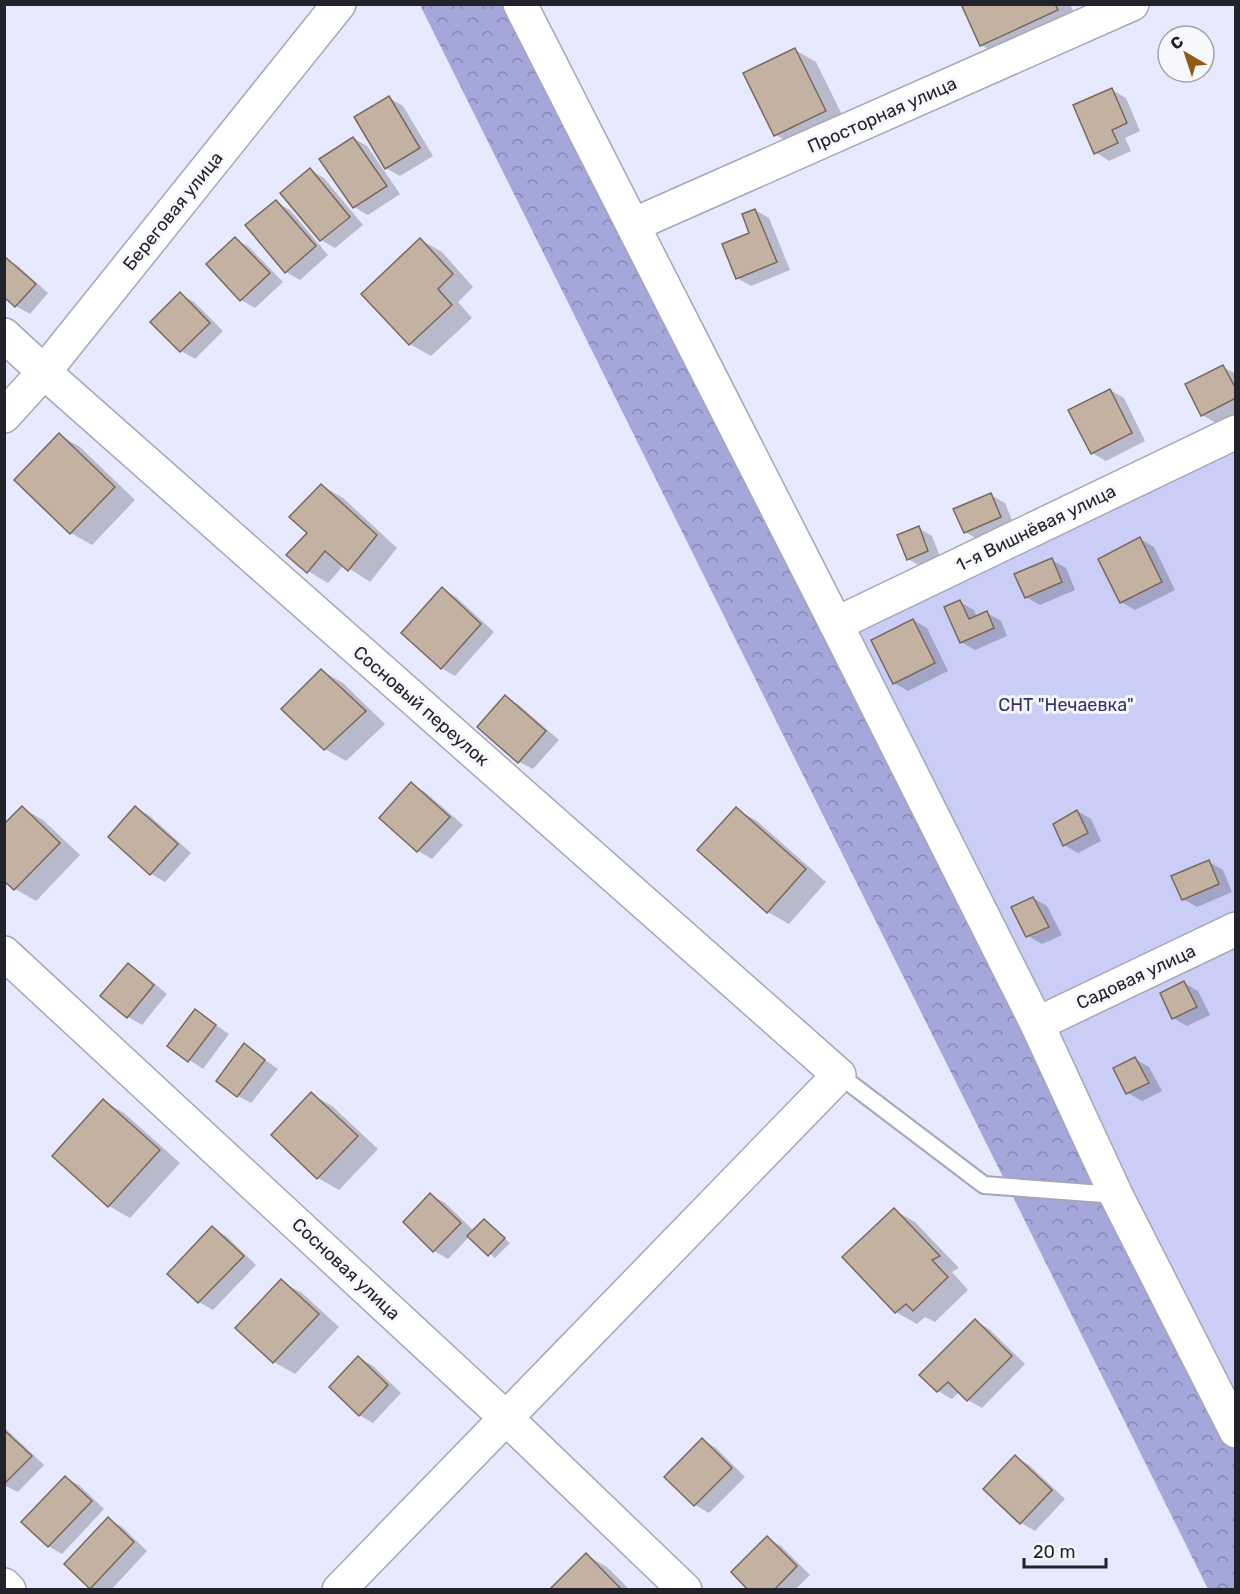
<svg xmlns="http://www.w3.org/2000/svg" width="1240" height="1594" font-family="Rubik,sans-serif">
<style>
.forest{fill:url(#forest-crowns)}
.garden{fill:#cacdf6}
.shadow{fill:#0003}
.building{fill:#c3b2a2;stroke:#79695b;stroke-width:1.5}
.lines{fill:none;stroke-linecap:round;stroke-linejoin:round}
.service-casing{stroke:#a4a6ba;stroke-width:20}
.minor-casing{stroke:#a4a6ba;stroke-width:36}
.service{stroke:#fff;stroke-width:16}
.minor{stroke:#fff;stroke-width:33}
.labels{text-anchor:middle;dominant-baseline:central;stroke-width:6;stroke-linejoin:round;paint-order:stroke}
.street-label{font-size:18px;fill:#22222a;stroke:#f7f8fc}
.park-label{font-size:18px;fill:#33306c;stroke:#f7f8fc}
</style>
<defs>
<pattern id="forest-crowns" width="20" height="18" patternUnits="userSpaceOnUse" patternTransform="scale(1.5)"><rect width="20" height="18" fill="#a4a7d9"/><path d="M2 6a3 3 0 1 1 6 0M12 15a3 3 0 1 1 6 0" fill="none" stroke="#8588b0"/></pattern>
</defs>
<rect width="100%" height="100%" fill="#e7e9ff"/>
<path class="forest" d="M 420,5 L 510,5 L 1235,1436 L 1235,1589 L 1208,1589 Z"/>
<path class="garden" d="M 1235,436 L 1235,1422 L 836,624 Z"/>
<g class="shadow">
<path d="M 963,4 L 1070,4 L 1078,22 L 1002,57 L 981,45 Z"/>
<path d="M 795,50 L 816,62 L 846,123 L 797,147 L 776,135 Z"/>
<path d="M 1112,90 L 1126,98 L 1140,131 L 1125,138 L 1131,151 L 1109,161 L 1095,152 Z"/>
<path d="M 389,98 L 403,106 L 433,156 L 400,176 L 386,168 Z"/>
<path d="M 353,138 L 367,146 L 400,194 L 368,215 L 354,207 Z"/>
<path d="M 310,170 L 324,178 L 363,225 L 335,248 L 321,240 Z"/>
<path d="M 276,202 L 290,210 L 328,255 L 300,280 L 286,272 Z"/>
<path d="M 755,210 L 769,218 L 790,270 L 751,286 L 737,278 L 751,234 Z"/>
<path d="M 235,239 L 249,247 L 283,282 L 255,308 L 241,300 Z"/>
<path d="M 421,240 L 442,252 L 473,287 L 458,302 L 472,318 L 431,356 L 410,344 Z"/>
<path d="M 5,258 L 18,266 L 48,293 L 30,314 L 16,306 Z"/>
<path d="M 180,294 L 194,302 L 223,331 L 195,359 L 181,351 Z"/>
<path d="M 1223,367 L 1236,374 L 1236,413 L 1216,423 L 1202,415 Z"/>
<path d="M 1110,390 L 1124,398 L 1145,441 L 1106,461 L 1092,453 Z"/>
<path d="M 59,435 L 80,447 L 135,500 L 92,545 L 71,533 L 16,480 Z"/>
<path d="M 322,486 L 343,498 L 397,548 L 370,582 L 344,565 L 328,583 L 308,571 L 310,533 Z"/>
<path d="M 991,495 L 1005,503 L 1014,525 L 979,540 L 965,532 Z"/>
<path d="M 918,528 L 932,536 L 941,559 L 922,567 L 908,559 Z"/>
<path d="M 1140,539 L 1154,547 L 1175,590 L 1135,610 L 1121,602 Z"/>
<path d="M 1052,560 L 1066,568 L 1075,590 L 1040,605 L 1026,597 Z"/>
<path d="M 442,589 L 456,597 L 494,632 L 455,676 L 441,668 Z"/>
<path d="M 960,602 L 974,610 L 977,617 L 987,613 L 1001,621 L 1007,636 L 975,650 L 961,642 Z"/>
<path d="M 913,620 L 927,628 L 948,671 L 908,691 L 894,683 Z"/>
<path d="M 322,671 L 343,683 L 385,724 L 346,761 L 325,749 L 283,709 Z"/>
<path d="M 505,697 L 519,705 L 559,740 L 533,769 L 519,762 Z"/>
<path d="M 411,784 L 425,792 L 463,825 L 432,859 L 418,851 L 381,817 Z"/>
<path d="M 22,808 L 43,820 L 80,855 L 36,901 L 15,889 L 4,879 Z"/>
<path d="M 136,808 L 150,816 L 191,853 L 165,882 L 151,874 L 110,837 Z"/>
<path d="M 736,809 L 757,821 L 826,882 L 789,924 L 768,912 Z"/>
<path d="M 1077,811 L 1091,819 L 1101,841 L 1078,853 L 1064,845 Z"/>
<path d="M 1209,862 L 1223,870 L 1232,892 L 1197,907 L 1183,899 Z"/>
<path d="M 1033,898 L 1047,906 L 1062,935 L 1042,944 L 1028,936 Z"/>
<path d="M 128,965 L 142,973 L 167,994 L 142,1025 L 128,1017 L 102,996 Z"/>
<path d="M 1184,983 L 1198,991 L 1210,1015 L 1187,1026 L 1173,1018 Z"/>
<path d="M 195,1011 L 229,1034 L 203,1069 L 169,1046 Z"/>
<path d="M 244,1045 L 278,1069 L 251,1103 L 238,1096 Z"/>
<path d="M 1135,1059 L 1149,1067 L 1162,1091 L 1142,1101 L 1128,1093 Z"/>
<path d="M 311,1094 L 332,1106 L 378,1149 L 339,1190 L 318,1178 Z"/>
<path d="M 103,1101 L 124,1113 L 180,1163 L 130,1218 L 109,1206 L 54,1156 Z"/>
<path d="M 431,1195 L 445,1203 L 474,1231 L 484,1221 L 510,1243 L 495,1258 L 469,1237 L 448,1259 L 434,1251 L 405,1222 Z"/>
<path d="M 894,1210 L 915,1222 L 959,1268 L 952,1272 L 968,1290 L 935,1322 L 925,1317 L 917,1324 L 896,1312 L 844,1257 Z"/>
<path d="M 212,1228 L 226,1236 L 256,1265 L 213,1310 L 199,1302 L 169,1274 Z"/>
<path d="M 281,1281 L 302,1293 L 339,1327 L 295,1374 L 274,1362 L 237,1328 Z"/>
<path d="M 975,1321 L 989,1329 L 1025,1364 L 982,1408 L 968,1400 L 959,1392 L 952,1399 L 938,1391 Z"/>
<path d="M 359,1358 L 373,1366 L 401,1393 L 373,1423 L 359,1415 Z"/>
<path d="M 4,1427 L 44,1465 L 18,1492 L 4,1485 Z"/>
<path d="M 702,1440 L 716,1448 L 745,1477 L 709,1513 L 695,1505 L 666,1477 Z"/>
<path d="M 1015,1457 L 1029,1465 L 1065,1499 L 1035,1531 L 1021,1523 Z"/>
<path d="M 65,1478 L 79,1485 L 104,1509 L 62,1554 L 48,1546 Z"/>
<path d="M 108,1519 L 122,1527 L 147,1551 L 111,1590 L 95,1590 L 91,1587 Z"/>
<path d="M 767,1538 L 781,1546 L 810,1575 L 795,1590 L 750,1590 Z"/>
<path d="M 586,1555 L 607,1567 L 630,1590 L 551,1590 Z"/>
</g>
<g class="building">
<path d="M 961,4 L 1055,4 L 1058,10 L 980,46 Z"/>
<path d="M 795,48 L 826,111 L 774,136 L 743,73 Z"/>
<path d="M 1112,88 L 1127,123 L 1112,130 L 1118,143 L 1094,154 L 1073,105 Z"/>
<path d="M 389,96 L 420,148 L 385,169 L 354,117 Z"/>
<path d="M 353,137 L 387,186 L 353,208 L 319,159 Z"/>
<path d="M 310,168 L 350,217 L 320,241 L 280,193 Z"/>
<path d="M 276,200 L 316,246 L 285,273 L 245,225 Z"/>
<path d="M 755,209 L 777,262 L 736,279 L 722,244 L 749,233 L 742,214 Z"/>
<path d="M 235,237 L 270,273 L 240,301 L 206,264 Z"/>
<path d="M 420,238 L 453,274 L 438,289 L 452,305 L 409,345 L 361,294 Z"/>
<path d="M 4,256 L 36,284 L 15,307 L 4,297 Z"/>
<path d="M 180,292 L 210,323 L 180,352 L 150,322 Z"/>
<path d="M 1223,365 L 1236,389 L 1236,398 L 1201,416 L 1185,384 Z"/>
<path d="M 1110,389 L 1132,433 L 1091,454 L 1068,410 Z"/>
<path d="M 59,433 L 115,487 L 70,534 L 14,480 Z"/>
<path d="M 321,484 L 377,535 L 348,571 L 325,551 L 307,573 L 286,555 L 307,533 L 289,517 Z"/>
<path d="M 991,493 L 1001,517 L 964,533 L 953,509 Z"/>
<path d="M 919,526 L 928,551 L 907,560 L 897,535 Z"/>
<path d="M 1140,537 L 1162,582 L 1120,603 L 1098,559 Z"/>
<path d="M 1052,558 L 1062,582 L 1025,598 L 1014,574 Z"/>
<path d="M 442,587 L 481,624 L 441,669 L 401,633 Z"/>
<path d="M 960,600 L 969,619 L 987,611 L 994,628 L 960,643 L 944,607 Z"/>
<path d="M 913,619 L 935,663 L 893,684 L 871,640 Z"/>
<path d="M 321,669 L 366,711 L 324,750 L 281,709 Z"/>
<path d="M 505,695 L 546,731 L 518,763 L 477,727 Z"/>
<path d="M 411,782 L 450,817 L 417,852 L 379,818 Z"/>
<path d="M 22,806 L 60,843 L 14,890 L 4,881 L 4,824 Z"/>
<path d="M 135,806 L 178,844 L 150,875 L 108,837 Z"/>
<path d="M 736,807 L 806,869 L 767,913 L 697,850 Z"/>
<path d="M 1077,810 L 1088,833 L 1063,846 L 1053,824 Z"/>
<path d="M 1209,860 L 1219,884 L 1182,900 L 1171,876 Z"/>
<path d="M 1033,897 L 1049,927 L 1026,937 L 1011,907 Z"/>
<path d="M 128,963 L 154,985 L 127,1018 L 100,996 Z"/>
<path d="M 1184,981 L 1197,1007 L 1172,1019 L 1160,993 Z"/>
<path d="M 195,1009 L 216,1025 L 188,1062 L 167,1046 Z"/>
<path d="M 244,1043 L 265,1060 L 237,1097 L 216,1081 Z"/>
<path d="M 1135,1057 L 1149,1083 L 1126,1094 L 1113,1068 Z"/>
<path d="M 311,1092 L 358,1136 L 317,1179 L 271,1135 Z"/>
<path d="M 103,1099 L 160,1150 L 108,1207 L 52,1156 Z"/>
<path d="M 430,1193 L 461,1223 L 433,1252 L 403,1222 Z"/>
<path d="M 894,1208 L 940,1256 L 932,1260 L 948,1277 L 913,1311 L 906,1304 L 895,1313 L 842,1257 Z"/>
<path d="M 484,1219 L 505,1238 L 488,1256 L 467,1236 Z"/>
<path d="M 212,1226 L 244,1256 L 198,1303 L 167,1274 Z"/>
<path d="M 281,1279 L 319,1314 L 273,1363 L 235,1328 Z"/>
<path d="M 975,1319 L 1012,1356 L 967,1401 L 948,1382 L 937,1392 L 919,1375 Z"/>
<path d="M 358,1356 L 388,1385 L 359,1416 L 329,1387 Z"/>
<path d="M 4,1430 L 32,1456 L 4,1484 Z"/>
<path d="M 702,1438 L 732,1468 L 694,1506 L 664,1477 Z"/>
<path d="M 1015,1455 L 1052,1490 L 1020,1524 L 983,1489 Z"/>
<path d="M 65,1476 L 92,1501 L 48,1547 L 21,1522 Z"/>
<path d="M 108,1517 L 134,1542 L 90,1589 L 64,1564 Z"/>
<path d="M 767,1536 L 797,1566 L 774,1590 L 748,1590 L 731,1572 Z"/>
<path d="M 586,1553 L 622,1590 L 549,1590 Z"/>
</g>
<g class="lines">
<g class="service-casing">
<path id="service" d="M 839,1075 L 984,1185 L 1116,1195"/>
</g>
<g class="minor-casing">
<g id="minor">
<path d="M 520,4 L 836,624 L 1037,1024 L 1116,1195 L 1236,1431"/>
<path d="M 633,225 L 1132,4"/>
<path d="M 4,335 L 44,372 L 839,1075 L 339,1590"/>
<path d="M 4,416 L 44,372 L 339,4"/>
<path d="M 836,624 L 1236,432"/>
<path d="M 4,953 L 506,1418 L 685,1590"/>
<path d="M 1037,1024 L 1236,929"/>
<path d="M 4,1585 L 9,1590"/>
</g>
</g>
<use href="#service" class="service"/>
<use href="#minor" class="minor"/>
</g>
<g class="labels">
<g class="street-label">
<text transform="translate(882 115) rotate(-24)">Просторная улица</text>
<text transform="translate(173 211) rotate(-51)">Береговая улица</text>
<text transform="translate(1036 528) rotate(-26)">1-я Вишнёвая улица</text>
<text transform="translate(421 706) rotate(41)">Сосновый переулок</text>
<text transform="translate(1136 977) rotate(-25)">Садовая улица</text>
<text transform="translate(346 1269) rotate(43)">Сосновая улица</text>
</g>
<g class="park-label">
<text x="1066" y="705">СНТ "Нечаевка"</text>
</g>
</g>
<rect width="1240" height="1594" fill="none" stroke="#22222a" stroke-width="12"/>
<g transform="translate(1186 54) rotate(321)"><circle r="28" fill="#f7f8fc" stroke="#a2a2a8" stroke-width="1.5"/>
<path d="M0-4.5L10 22L0 15L-10 22Z" fill="#915912"/>
<text y="-9" font-size="16" font-weight="bold" text-anchor="middle" fill="#22222a">С</text>
</g>
<path d="M1024 1558v9h82v-9" fill="none" stroke="#22222a" stroke-width="3"/>
<text x="1033" y="1558" font-size="18" fill="#22222a" stroke="#f7f8fc" stroke-width="4.5" paint-order="stroke">20 m</text>
</svg>
